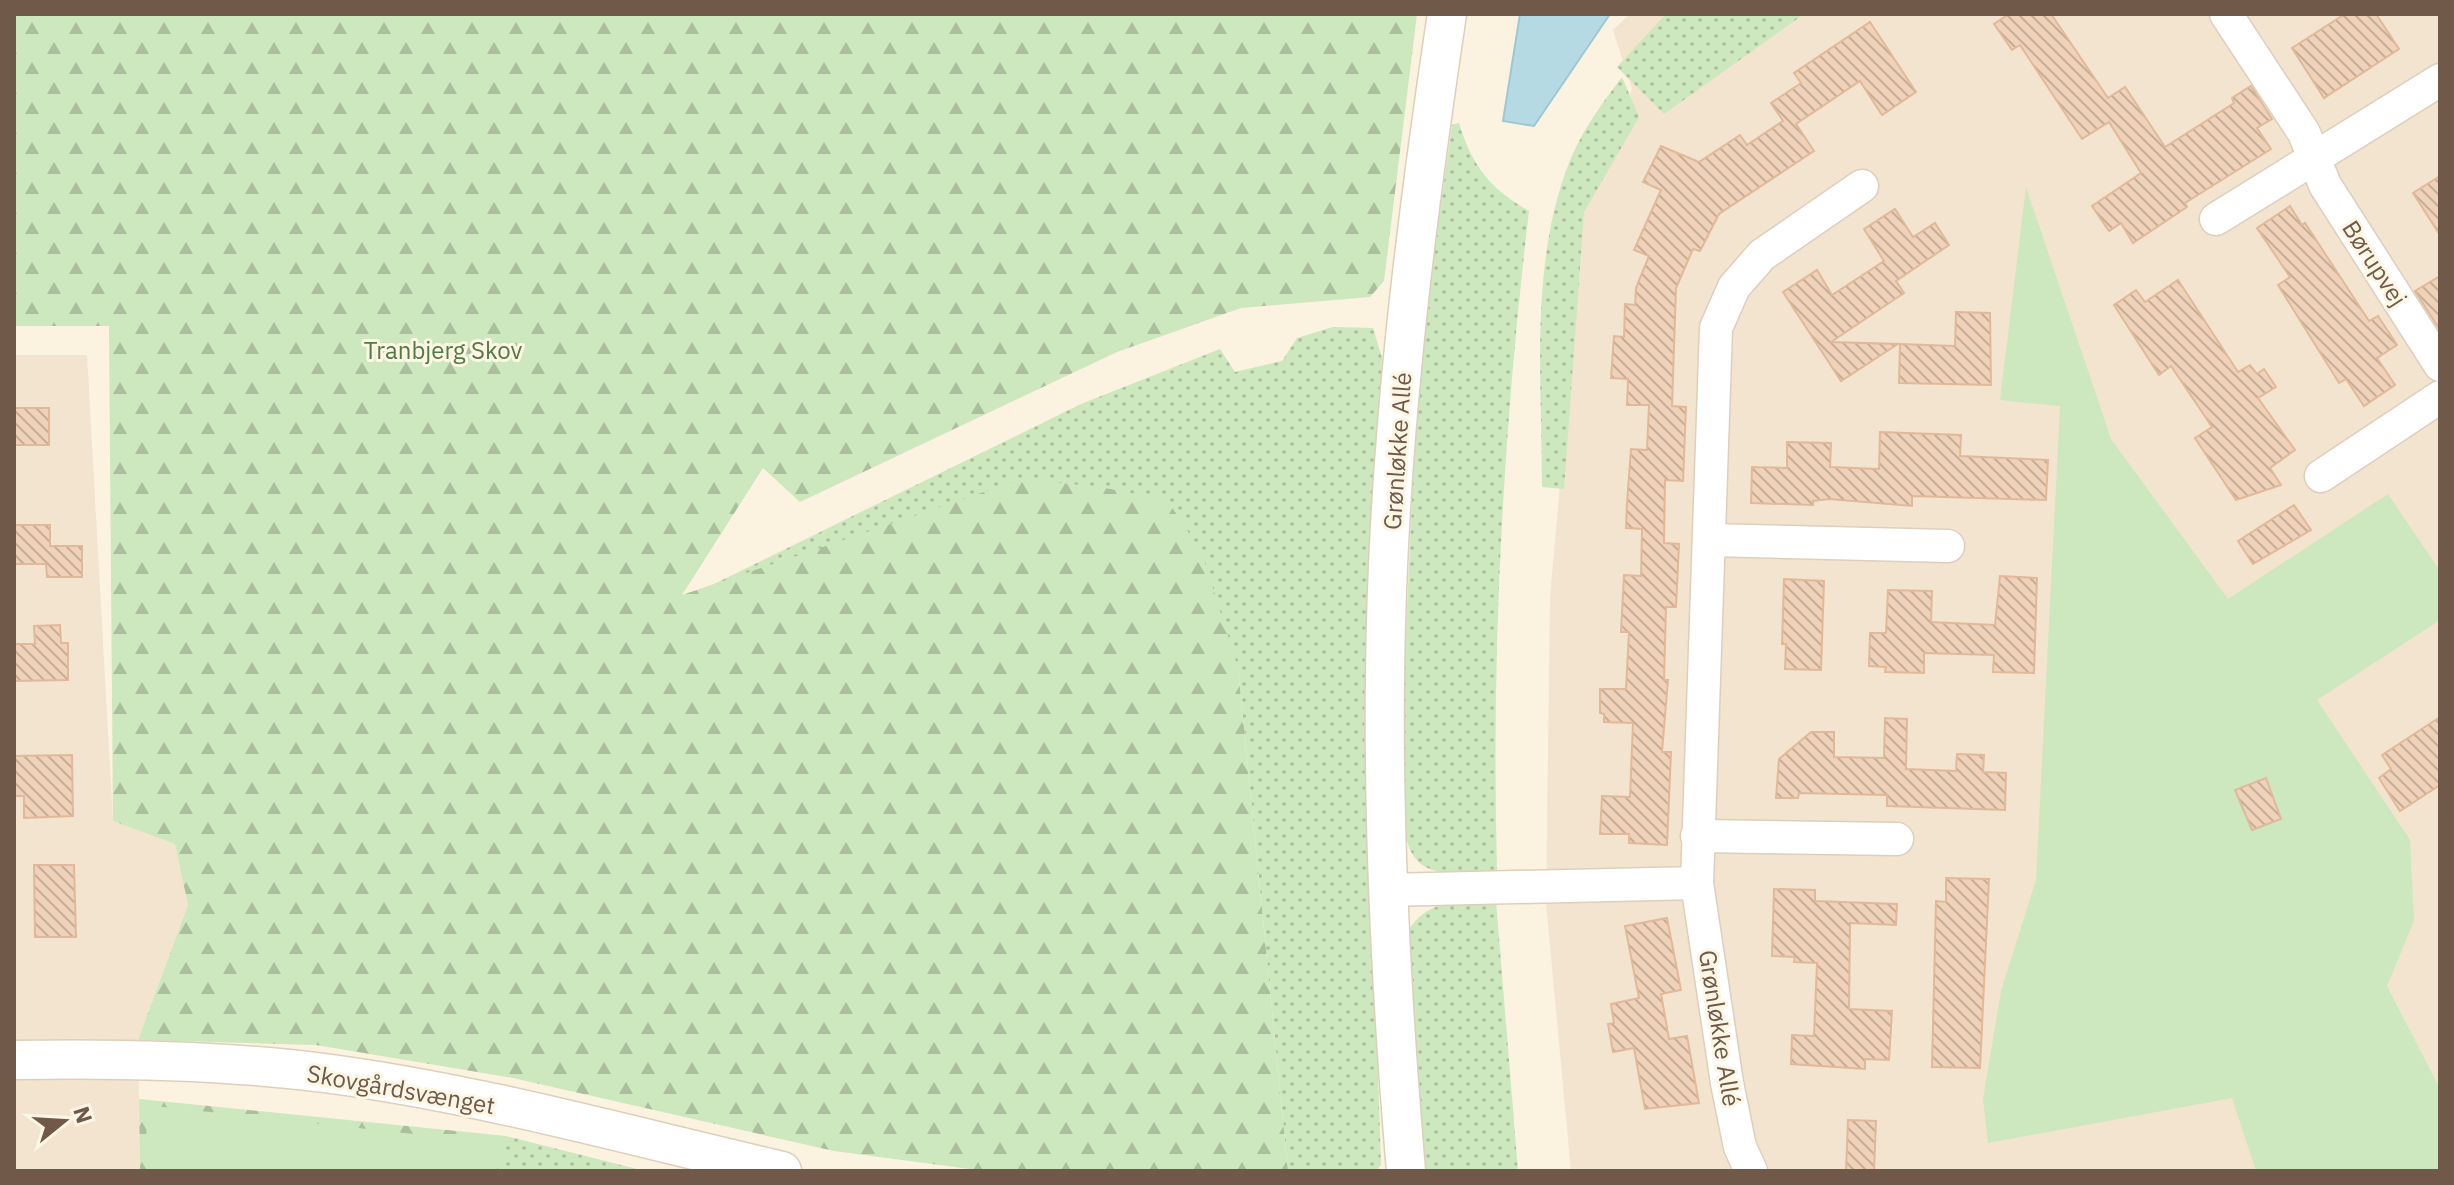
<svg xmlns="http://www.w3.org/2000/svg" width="2454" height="1185" font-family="'IBM Plex Sans',sans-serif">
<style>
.residential{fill:#f2e4cf}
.grass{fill:url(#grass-dots)}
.forest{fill:url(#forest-firs)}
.green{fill:#cde7bf}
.water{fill:#b6dae3;stroke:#9cc8d4;stroke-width:2}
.building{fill:url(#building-back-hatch);stroke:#e1b99a;stroke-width:2}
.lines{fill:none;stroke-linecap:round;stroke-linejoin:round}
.minor-casing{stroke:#decfbc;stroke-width:35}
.tertiary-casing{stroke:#decfbc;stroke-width:41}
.minor{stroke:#fff;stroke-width:32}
.tertiary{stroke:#fff;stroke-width:38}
.labels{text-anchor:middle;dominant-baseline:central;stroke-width:6;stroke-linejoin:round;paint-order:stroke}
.street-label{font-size:24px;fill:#705948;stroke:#fef6e5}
.park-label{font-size:24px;fill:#517b44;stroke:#fef6e5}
</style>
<defs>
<pattern id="grass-dots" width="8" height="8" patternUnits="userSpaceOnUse" patternTransform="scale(2)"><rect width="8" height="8" fill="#cde7bf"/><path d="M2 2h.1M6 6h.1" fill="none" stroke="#abbe9d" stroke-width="1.8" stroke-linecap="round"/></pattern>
<pattern id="forest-firs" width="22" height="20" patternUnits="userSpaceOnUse" patternTransform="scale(2)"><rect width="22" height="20" fill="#cde7bf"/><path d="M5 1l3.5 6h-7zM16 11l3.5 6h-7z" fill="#abbe9d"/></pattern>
<pattern id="building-back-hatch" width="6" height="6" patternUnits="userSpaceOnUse" patternTransform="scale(2)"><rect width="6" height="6" fill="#efd2b9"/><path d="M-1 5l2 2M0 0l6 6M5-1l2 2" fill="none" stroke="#c6ad98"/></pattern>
</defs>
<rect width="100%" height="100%" fill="#fbf2e0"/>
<g class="residential">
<path d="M 1630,14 L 2440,14 L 2440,1171 L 1571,1171 L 1546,903 L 1550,598 L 1584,212 L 1632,89 L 1613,30 Z"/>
<path d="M 14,355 L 87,355 L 113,821 L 175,844 L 188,905 L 138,1040 L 140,1171 L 14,1171 Z"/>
</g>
<g class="grass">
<path d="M 1666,14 L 1804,14 L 1664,114 L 1617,67 Z"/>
<path d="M 1622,77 L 1639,117 L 1584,212 L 1564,489 L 1542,487 C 1542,384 1530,270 1566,171 C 1578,136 1600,106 1622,77 Z"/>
<path d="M 1459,123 C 1472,166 1490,189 1529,211 C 1503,430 1491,651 1497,872 C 1415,878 1406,870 1399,788 L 1418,367 L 1452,125 Z"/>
<path d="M 1333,327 L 1373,328 L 1382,358 L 1366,722 L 1381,1165 L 1376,1171 L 1288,1171 L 1238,668 L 706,588 L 1081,404 L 1220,349 L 1235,372 L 1282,361 L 1297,338 Z"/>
<path d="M 1496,901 L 1518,1171 L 1422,1171 L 1407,932 C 1429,897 1458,903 1496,901 Z"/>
<path d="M 506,1136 L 645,1171 L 506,1171 Z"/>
</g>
<g class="forest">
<path d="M 14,14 L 1417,14 L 1384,281 L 1370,297 L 1241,308 L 1117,352 L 800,502 L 763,468 L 682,595 L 1022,479 L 1100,487 L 1167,500 L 1202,553 L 1238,668 L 1288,1171 L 985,1171 L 834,1151 L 513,1078 L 316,1045 L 138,1040 L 188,905 L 175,844 L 113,821 L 109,326 L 14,326 Z"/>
<path d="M 139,1099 L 506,1136 L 506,1171 L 140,1171 Z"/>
</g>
<g class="green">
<path d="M 2026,187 L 2111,439 L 2228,599 L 2388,494 L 2440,571 L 2440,620 L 2317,700 L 2410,840 L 2414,921 L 2387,986 L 2440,1089 L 2440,1171 L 2256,1171 L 2232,1098 L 1988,1143 L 1983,1099 L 2001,991 L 2036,880 L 2060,406 L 2000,400 Z"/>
<path d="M 146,1105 L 497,1143 L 497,1171 L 147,1171 Z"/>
</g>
<path class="water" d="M 1520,14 L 1610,14 L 1534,126 L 1503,121 Z"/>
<g class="building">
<path d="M 2009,14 L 2051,14 L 2108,98 L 2125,87 L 2165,147 L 2234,103 L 2232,98 L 2251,86 L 2272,119 L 2257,128 L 2271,149 L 2185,203 L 2187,207 L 2133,243 L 2121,223 L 2109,231 L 2092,206 L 2141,173 L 2109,122 L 2082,139 L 2020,45 L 2012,50 L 1994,24 Z"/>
<path d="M 2345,14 L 2376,14 L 2399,49 L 2324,98 L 2292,48 Z"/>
<path d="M 1870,22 L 1916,92 L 1882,115 L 1860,81 L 1796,124 L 1814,151 L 1719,214 L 1700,251 L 1693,249 L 1676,288 L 1672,406 L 1686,407 L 1683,481 L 1665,480 L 1664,543 L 1679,544 L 1676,607 L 1666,607 L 1664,680 L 1668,680 L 1662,752 L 1671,752 L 1667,845 L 1629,843 L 1629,834 L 1600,834 L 1602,796 L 1630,797 L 1633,723 L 1604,722 L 1604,714 L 1600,713 L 1600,689 L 1626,689 L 1629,632 L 1621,632 L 1624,575 L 1641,576 L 1642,529 L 1626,528 L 1627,503 L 1631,449 L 1647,450 L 1649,405 L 1627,405 L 1628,379 L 1611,378 L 1614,336 L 1624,337 L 1625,304 L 1635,305 L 1636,288 L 1649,256 L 1634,250 L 1661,190 L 1643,182 L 1661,146 L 1699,162 L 1740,135 L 1747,145 L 1783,121 L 1771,103 L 1801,83 L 1794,73 Z"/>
<path d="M 2440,176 L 2440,235 L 2413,193 Z"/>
<path d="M 2290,206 L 2302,225 L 2305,223 L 2369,321 L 2378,316 L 2397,345 L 2377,358 L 2395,385 L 2364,406 L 2346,379 L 2339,383 L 2278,285 L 2290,277 L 2257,228 Z"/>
<path d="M 1895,209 L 1913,237 L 1935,223 L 1949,245 L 1896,281 L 1904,293 L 1831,342 L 1898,344 L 1841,381 L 1783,292 L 1817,270 L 1832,295 L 1884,261 L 1864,229 Z"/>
<path d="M 2440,276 L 2440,330 L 2415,291 Z"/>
<path d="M 2178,280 L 2238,372 L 2250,365 L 2257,374 L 2264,369 L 2276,387 L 2258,398 L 2295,450 L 2270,468 L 2281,485 L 2236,500 L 2195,438 L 2212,427 L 2171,366 L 2159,375 L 2114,305 L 2136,290 L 2145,302 Z"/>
<path d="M 1956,312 L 1990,313 L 1991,385 L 1899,383 L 1900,344 L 1955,346 Z"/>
<rect x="14" y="408" width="35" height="37"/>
<path d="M 1880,432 L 1961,435 L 1960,456 L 2048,460 L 2046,500 L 1912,496 L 1912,506 L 1829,499 L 1813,501 L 1813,505 L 1751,503 L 1752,467 L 1787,468 L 1787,442 L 1831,443 L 1830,467 L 1879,469 Z"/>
<path d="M 2294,505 L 2311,530 L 2253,564 L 2238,541 Z"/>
<path d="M 14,525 L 50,525 L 50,546 L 82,546 L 82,577 L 47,577 L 46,564 L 14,564 Z"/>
<path d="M 2000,576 L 2037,578 L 2034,673 L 1993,672 L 1994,655 L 1924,653 L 1924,673 L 1885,672 L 1886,667 L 1869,666 L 1870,633 L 1886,633 L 1888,590 L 1932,591 L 1931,622 L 1995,625 Z"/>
<path d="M 1784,579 L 1824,581 L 1821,670 L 1785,669 L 1786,644 L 1782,644 Z"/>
<path d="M 60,625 L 61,643 L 68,643 L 68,680 L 14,681 L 14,644 L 35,644 L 34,626 Z"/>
<path d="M 2440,717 L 2440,785 L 2400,811 L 2379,778 L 2391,769 L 2382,755 Z"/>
<path d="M 1885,718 L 1907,719 L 1906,769 L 1956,771 L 1957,754 L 1984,755 L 1983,772 L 2006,773 L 2005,810 L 1887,806 L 1887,795 L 1799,793 L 1798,798 L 1776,798 L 1779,759 L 1811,732 L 1834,732 L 1834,757 L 1884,758 Z"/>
<path d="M 72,755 L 73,816 L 24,818 L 24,796 L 14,796 L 14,756 Z"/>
<path d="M 2266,778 L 2281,819 L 2252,830 L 2235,790 Z"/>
<path d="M 34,865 L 74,865 L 76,937 L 35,937 Z"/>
<path d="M 1946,878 L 1989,879 L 1980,1068 L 1932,1067 L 1936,901 L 1946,902 Z"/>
<path d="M 1774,889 L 1815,890 L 1815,901 L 1897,904 L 1896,925 L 1850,923 L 1849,1009 L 1892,1011 L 1889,1060 L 1865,1059 L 1865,1069 L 1791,1064 L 1792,1035 L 1814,1036 L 1817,963 L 1794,962 L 1795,957 L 1772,956 Z"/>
<path d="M 1667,918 L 1681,990 L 1661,994 L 1669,1039 L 1687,1036 L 1699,1103 L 1645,1109 L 1634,1048 L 1613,1052 L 1608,1024 L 1614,1023 L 1611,1004 L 1639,998 L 1625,926 Z"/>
<path d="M 1848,1120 L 1876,1121 L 1874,1171 L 1846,1171 Z"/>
</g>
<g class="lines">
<g class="minor-casing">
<g id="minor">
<path d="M 2226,14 L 2304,133 L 2325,185 L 2440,365"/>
<path d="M 2216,219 L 2440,80"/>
<path d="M 2321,476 L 2440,397"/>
<path d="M 1709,540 L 1948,546"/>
<path d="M 1697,836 L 1897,839"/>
<path d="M 1386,890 L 1697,883"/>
<path d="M 1751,1171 L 1740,1147 L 1727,1083 L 1697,883 L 1716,328 L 1734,287 L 1762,255 L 1862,186"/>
</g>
</g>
<g class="tertiary-casing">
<g id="tertiary">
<path d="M 14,1060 C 117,1058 221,1060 324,1073 C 478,1093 630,1136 782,1171"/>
<path d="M 1406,1171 C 1392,1006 1383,841 1385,676 C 1387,454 1414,233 1447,14"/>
</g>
</g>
<use href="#minor" class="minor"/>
<use href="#tertiary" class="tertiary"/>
</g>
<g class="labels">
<g class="street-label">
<text transform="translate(2375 263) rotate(57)">Børupvej</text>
<text transform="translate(1397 451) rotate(-86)">Grønløkke Allé</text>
<text transform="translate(1720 1028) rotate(81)">Grønløkke Allé</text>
<text transform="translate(401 1089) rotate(10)">Skovgårdsvænget</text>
</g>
<g class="park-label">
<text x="443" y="350">Tranbjerg Skov</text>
</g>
</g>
<rect width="2454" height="1185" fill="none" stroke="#705948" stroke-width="32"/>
<g transform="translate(64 1121) rotate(72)" stroke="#fef6e5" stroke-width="6" paint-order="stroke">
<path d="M0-6L14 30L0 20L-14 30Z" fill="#705948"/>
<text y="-12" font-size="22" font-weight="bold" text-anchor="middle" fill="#705948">N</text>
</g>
</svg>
